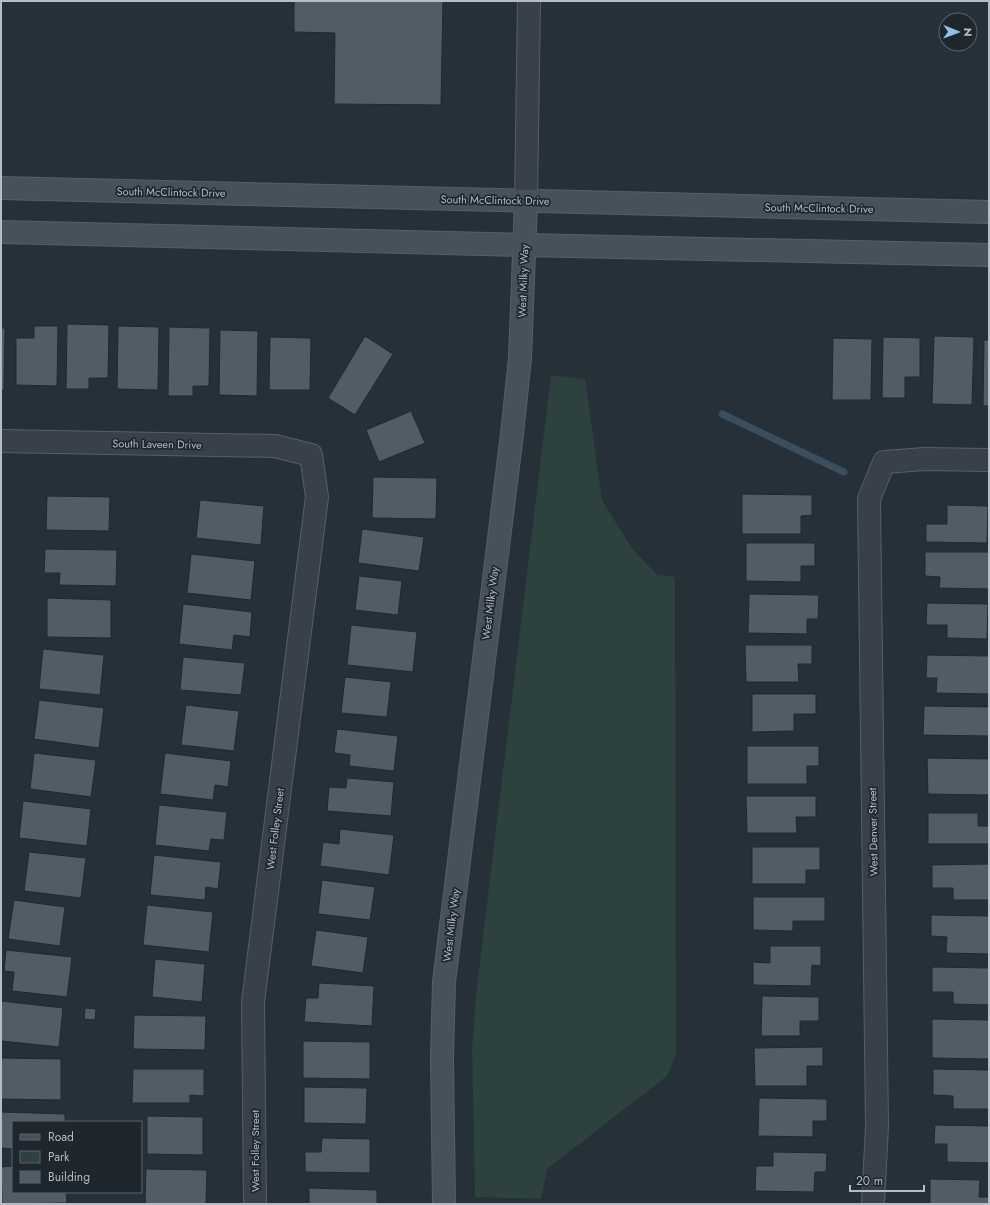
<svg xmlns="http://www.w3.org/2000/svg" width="990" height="1205" font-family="Jost,sans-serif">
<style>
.green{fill:#2d413e}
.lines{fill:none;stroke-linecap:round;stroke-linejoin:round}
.stream{stroke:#3b4e5e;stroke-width:7}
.building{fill:#515c67;stroke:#202830}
.street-casing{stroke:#575f67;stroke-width:24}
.secondary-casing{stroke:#575f67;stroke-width:24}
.street{stroke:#384149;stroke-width:22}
.secondary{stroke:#47515c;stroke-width:22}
.labels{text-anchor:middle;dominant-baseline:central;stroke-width:3.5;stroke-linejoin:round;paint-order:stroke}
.street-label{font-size:11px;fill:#b4bcc5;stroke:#1e262e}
</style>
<rect width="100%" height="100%" fill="#253038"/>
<path class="green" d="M 551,375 L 585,379 L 602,500 L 631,547 L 657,575 L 675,577 L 676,1055 L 667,1076 L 547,1169 L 541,1199 L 475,1197 L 472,1047 L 477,986 Z"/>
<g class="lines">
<path class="stream" d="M 722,414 L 844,472"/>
</g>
<g class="building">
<path d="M 294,1 L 443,1 L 441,105 L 334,104 L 335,33 L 294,32 Z"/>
<path d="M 67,324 L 109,325 L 108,378 L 89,378 L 89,389 L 66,389 Z"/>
<path d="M 34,326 L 58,326 L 57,386 L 16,385 L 16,338 L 34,338 Z"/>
<path d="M 118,326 L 159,327 L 158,390 L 117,389 Z"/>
<path d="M 169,327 L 210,328 L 209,386 L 193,386 L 193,396 L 168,396 Z"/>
<path d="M 1,328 L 5,328 L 4,390 L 1,390 Z"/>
<path d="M 220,330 L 258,331 L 257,396 L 219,395 Z"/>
<path d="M 365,336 L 393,354 L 355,415 L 328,398 Z"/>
<path d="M 934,336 L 974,337 L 972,405 L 932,404 Z"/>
<path d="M 270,337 L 311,338 L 310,390 L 269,390 Z"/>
<path d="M 883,337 L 920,338 L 920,377 L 905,377 L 905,398 L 882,398 Z"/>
<path d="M 833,338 L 872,339 L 871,400 L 832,400 Z"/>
<path d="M 984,340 L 989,340 L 989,406 L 983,406 Z"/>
<path d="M 411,411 L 425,443 L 379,462 L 366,430 Z"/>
<path d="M 373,477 L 437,478 L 436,519 L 372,518 Z"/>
<path d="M 742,494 L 812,495 L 812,515 L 801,516 L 801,534 L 742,534 Z"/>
<path d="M 47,496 L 110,497 L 109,531 L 46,530 Z"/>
<path d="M 200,500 L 264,506 L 261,545 L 196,538 Z"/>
<path d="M 947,505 L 988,506 L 987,543 L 926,542 L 926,524 L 947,524 Z"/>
<path d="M 362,529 L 424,537 L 419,571 L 358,563 Z"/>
<path d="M 746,543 L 815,543 L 815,566 L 801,566 L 801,582 L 746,581 Z"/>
<path d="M 45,549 L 117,550 L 116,586 L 59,585 L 60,573 L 44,573 Z"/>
<path d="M 925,552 L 989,552 L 989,589 L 939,588 L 940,577 L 925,576 Z"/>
<path d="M 191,554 L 255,561 L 251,600 L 187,593 Z"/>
<path d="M 359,576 L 402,581 L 398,615 L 355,610 Z"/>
<path d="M 749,594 L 819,595 L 818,619 L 807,619 L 807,634 L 748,633 Z"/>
<path d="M 47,598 L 111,600 L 111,638 L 47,637 Z"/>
<path d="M 927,603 L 988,604 L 987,639 L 947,638 L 947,625 L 926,625 Z"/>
<path d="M 183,604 L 252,612 L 250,637 L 234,635 L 232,650 L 179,644 Z"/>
<path d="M 351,625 L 417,632 L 413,672 L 347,665 Z"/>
<path d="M 745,645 L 812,645 L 812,664 L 798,664 L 799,682 L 746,682 Z"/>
<path d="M 43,649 L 104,655 L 100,695 L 39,689 Z"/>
<path d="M 927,655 L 989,656 L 989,694 L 936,693 L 937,678 L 926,678 Z"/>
<path d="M 183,657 L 245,663 L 241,695 L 180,690 Z"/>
<path d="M 345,677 L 391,682 L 387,717 L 341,713 Z"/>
<path d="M 752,694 L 816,694 L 816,714 L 794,714 L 794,731 L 752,732 Z"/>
<path d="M 39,700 L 104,708 L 99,748 L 34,739 Z"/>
<path d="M 186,705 L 239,711 L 234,751 L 181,745 Z"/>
<path d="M 924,706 L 989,707 L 989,736 L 923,735 Z"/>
<path d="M 337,729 L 398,736 L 394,771 L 349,766 L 350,755 L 334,753 Z"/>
<path d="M 747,746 L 819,746 L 819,766 L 807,766 L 807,784 L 747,784 Z"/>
<path d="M 34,753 L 96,760 L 91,797 L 30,789 Z"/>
<path d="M 165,753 L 231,761 L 228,787 L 215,785 L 213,800 L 160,794 Z"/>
<path d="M 927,758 L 989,759 L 989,795 L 928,794 Z"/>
<path d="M 347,778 L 394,782 L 391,816 L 327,811 L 329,787 L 346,788 Z"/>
<path d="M 746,796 L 816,796 L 816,817 L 796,817 L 797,833 L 747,833 Z"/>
<path d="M 23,801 L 91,809 L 87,846 L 19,838 Z"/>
<path d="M 159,805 L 227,812 L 224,840 L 211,839 L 209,851 L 155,845 Z"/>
<path d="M 928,813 L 978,813 L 978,826 L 989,826 L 989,844 L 928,844 Z"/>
<path d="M 340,829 L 394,835 L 389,875 L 320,866 L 323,842 L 339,844 Z"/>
<path d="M 752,847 L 820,847 L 820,870 L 806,870 L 806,884 L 752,884 Z"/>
<path d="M 29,852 L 86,858 L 81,898 L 24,891 Z"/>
<path d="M 154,855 L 221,862 L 218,889 L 206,887 L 205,900 L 150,895 Z"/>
<path d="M 989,864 L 989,900 L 953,900 L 953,888 L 932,888 L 932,865 Z"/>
<path d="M 322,880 L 375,887 L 370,920 L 318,914 Z"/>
<path d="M 753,897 L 825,897 L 825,921 L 793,921 L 793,931 L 753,930 Z"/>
<path d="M 14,900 L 65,907 L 60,946 L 8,939 Z"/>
<path d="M 147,905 L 213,912 L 209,952 L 143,945 Z"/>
<path d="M 931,915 L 989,916 L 989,954 L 946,953 L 947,937 L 931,936 Z"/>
<path d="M 316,930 L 368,937 L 363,973 L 311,966 Z"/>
<path d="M 770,946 L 821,946 L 821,966 L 812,965 L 811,986 L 753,985 L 753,962 L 770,963 Z"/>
<path d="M 6,950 L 72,957 L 67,997 L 12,991 L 14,972 L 4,971 Z"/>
<path d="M 155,959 L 205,964 L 202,1002 L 152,997 Z"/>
<path d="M 932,967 L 989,968 L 989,1005 L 953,1004 L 953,992 L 932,992 Z"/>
<path d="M 319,983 L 374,986 L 372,1026 L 304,1022 L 306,998 L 318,998 Z"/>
<path d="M 762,996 L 819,997 L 819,1021 L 800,1021 L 800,1036 L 761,1036 Z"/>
<path d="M 1,1001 L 63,1008 L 59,1047 L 1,1041 Z"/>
<path d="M 85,1008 L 96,1009 L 95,1020 L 84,1019 Z"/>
<path d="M 134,1015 L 206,1016 L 205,1050 L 133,1049 Z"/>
<path d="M 932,1019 L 989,1020 L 989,1059 L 932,1058 Z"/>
<path d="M 303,1041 L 370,1042 L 370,1079 L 303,1078 Z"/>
<path d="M 823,1047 L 823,1066 L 807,1066 L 807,1086 L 755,1086 L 754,1048 Z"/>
<path d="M 1,1058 L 61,1059 L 61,1100 L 1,1099 Z"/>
<path d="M 133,1069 L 204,1069 L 204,1096 L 190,1095 L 190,1103 L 132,1103 Z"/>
<path d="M 933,1069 L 989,1070 L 989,1109 L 953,1109 L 953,1096 L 933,1095 Z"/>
<path d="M 304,1087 L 367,1088 L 366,1124 L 304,1123 Z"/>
<path d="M 759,1098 L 827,1099 L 827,1121 L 813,1121 L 813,1137 L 758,1136 Z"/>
<path d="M 1,1112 L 65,1114 L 65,1122 L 13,1122 L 13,1149 L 1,1148 Z"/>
<path d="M 147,1116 L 203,1117 L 203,1155 L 147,1154 Z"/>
<path d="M 935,1125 L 989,1126 L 989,1163 L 947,1162 L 947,1144 L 934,1144 Z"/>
<path d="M 322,1138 L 370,1139 L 370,1173 L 305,1172 L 305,1152 L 321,1152 Z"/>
<path d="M 773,1152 L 827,1153 L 826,1172 L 815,1172 L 814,1192 L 755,1191 L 756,1166 L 773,1166 Z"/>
<path d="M 13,1166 L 13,1192 L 66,1192 L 67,1203 L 2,1204 L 1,1167 Z"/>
<path d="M 146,1169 L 207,1170 L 206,1204 L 145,1204 Z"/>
<path d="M 930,1179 L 980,1180 L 979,1197 L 989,1197 L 989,1204 L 930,1204 Z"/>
<path d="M 309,1188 L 377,1190 L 377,1204 L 309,1204 Z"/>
</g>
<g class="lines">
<g class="street-casing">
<g id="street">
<path d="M 526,201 L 529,1"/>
<path d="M 1,441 L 275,446 L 311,455 L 317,497 L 253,1002 L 255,1204"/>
<path d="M 873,1204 L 877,1126 L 869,499 L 884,462 L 925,459 L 989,460"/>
</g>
</g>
<g class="secondary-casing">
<g id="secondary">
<path d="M 1,188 L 989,212"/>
<path d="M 1,232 L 525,245 L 989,255"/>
<path d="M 444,1204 L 442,1059 L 444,982 L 512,434 L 520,358 L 526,201"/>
</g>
</g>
<use href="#street" class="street"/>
<use href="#secondary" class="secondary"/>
</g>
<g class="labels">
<g class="street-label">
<text transform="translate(171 192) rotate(1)">South McClintock Drive</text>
<text transform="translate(495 200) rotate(1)">South McClintock Drive</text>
<text transform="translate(819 208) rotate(1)">South McClintock Drive</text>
<text transform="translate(523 281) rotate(-88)">West Milky Way</text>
<text transform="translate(157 444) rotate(1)">South Laveen Drive</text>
<text transform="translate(490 603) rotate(-83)">West Milky Way</text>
<text transform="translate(275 829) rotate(-83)">West Folley Street</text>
<text transform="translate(873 832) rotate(-91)">West Denver Street</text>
<text transform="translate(451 925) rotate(-83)">West Milky Way</text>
<text transform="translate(255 1151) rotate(-90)">West Folley Street</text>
</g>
</g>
<rect width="990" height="1205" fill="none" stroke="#b4bcc5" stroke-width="4"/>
<rect x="12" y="1121" width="130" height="72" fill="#1e262e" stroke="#5a626a"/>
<rect x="20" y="1134" width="20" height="6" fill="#47515c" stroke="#5a626a"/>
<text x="48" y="1141" font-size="12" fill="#b4bcc5">Road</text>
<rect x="20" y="1151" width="20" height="12" fill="#2d413e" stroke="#5a626a"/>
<text x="48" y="1161" font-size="12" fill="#b4bcc5">Park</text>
<rect x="20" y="1171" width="20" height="12" fill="#515c67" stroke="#5a626a"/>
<text x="48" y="1181" font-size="12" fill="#b4bcc5">Building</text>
<g transform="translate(958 32) rotate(91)"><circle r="19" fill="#1e262e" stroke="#5a626a"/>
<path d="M0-3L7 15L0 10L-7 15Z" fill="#92bfec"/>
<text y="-6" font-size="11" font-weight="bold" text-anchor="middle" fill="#b4bcc5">N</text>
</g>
<path d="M850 1185v6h74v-6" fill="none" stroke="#b4bcc5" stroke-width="2"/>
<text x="856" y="1185" font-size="12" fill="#b4bcc5" stroke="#1e262e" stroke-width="3" paint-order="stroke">20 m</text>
</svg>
